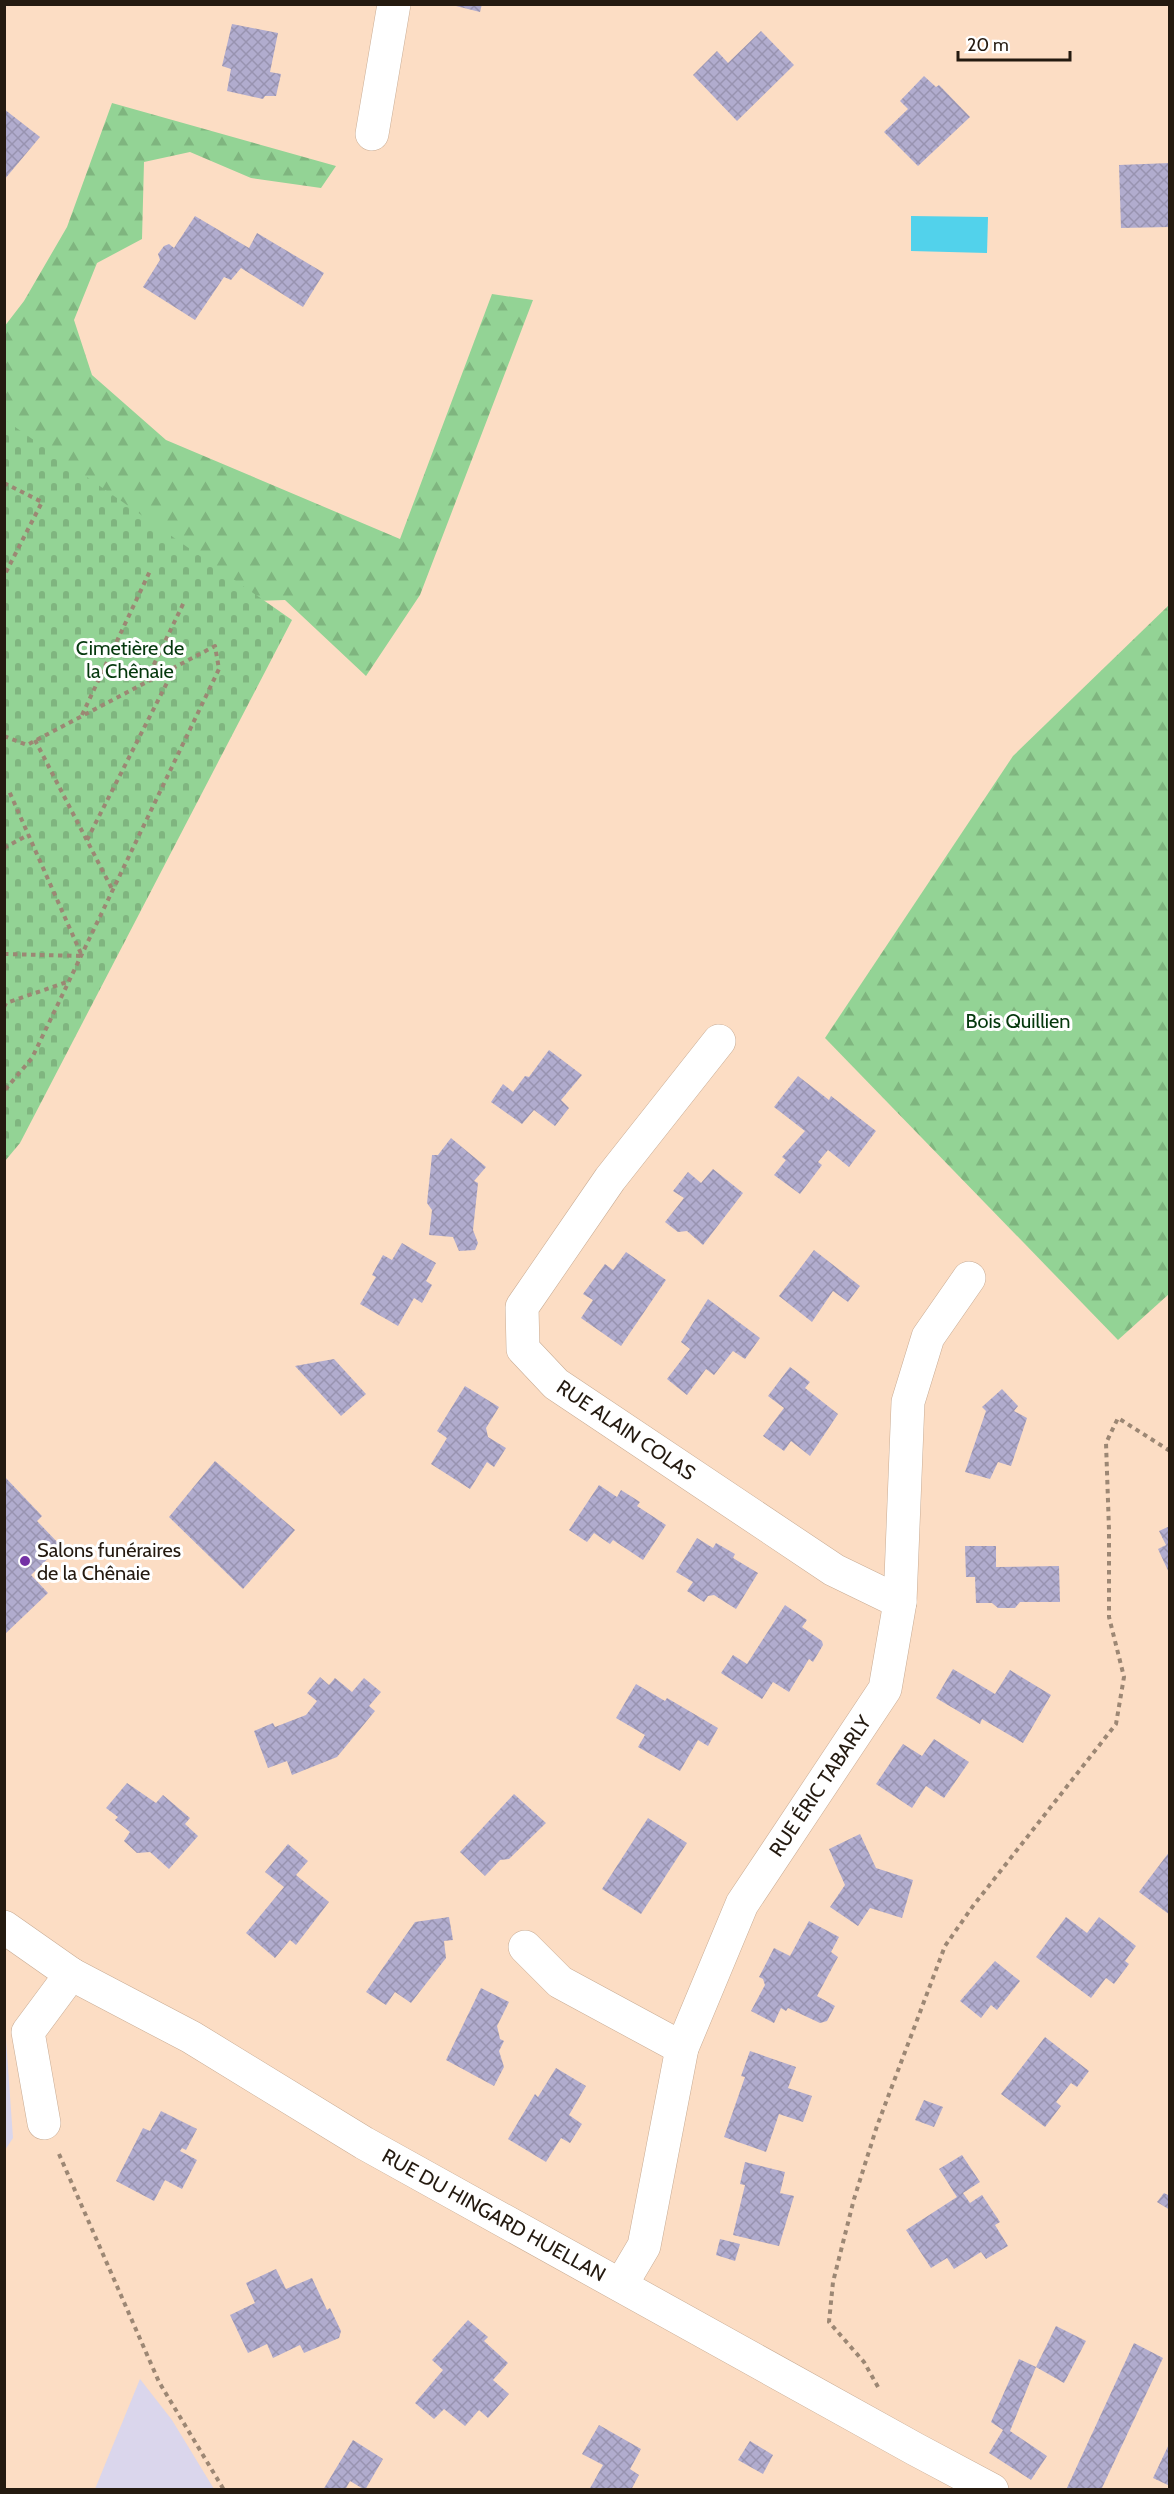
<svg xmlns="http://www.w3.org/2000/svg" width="1174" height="2494" font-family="Cabin,sans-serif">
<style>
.commercial{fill:#dad6ec}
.forest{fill:url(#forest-firs)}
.cemetery{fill:url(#cemetery-stones)}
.water{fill:#52d2eb}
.building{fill:url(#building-cross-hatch)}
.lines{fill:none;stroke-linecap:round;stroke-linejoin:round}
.street-casing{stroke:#c9ac94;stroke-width:34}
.path{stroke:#9c8774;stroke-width:4;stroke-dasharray:4.5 4.5;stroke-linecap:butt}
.street{stroke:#fff;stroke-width:33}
.poi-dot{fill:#7431a5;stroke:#fff;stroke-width:2}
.labels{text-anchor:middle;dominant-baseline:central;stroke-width:6;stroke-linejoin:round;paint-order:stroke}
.park-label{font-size:20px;fill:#05380d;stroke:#fff}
.street-label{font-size:20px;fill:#241a10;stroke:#fff}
.poi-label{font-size:20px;fill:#241a10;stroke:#fff;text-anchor:start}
</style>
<defs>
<pattern id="forest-firs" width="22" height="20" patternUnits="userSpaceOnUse" patternTransform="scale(1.5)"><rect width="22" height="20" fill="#93d395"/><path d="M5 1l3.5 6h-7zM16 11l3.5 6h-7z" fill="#7fb57f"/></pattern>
<pattern id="cemetery-stones" width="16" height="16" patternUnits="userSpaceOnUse" patternTransform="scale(1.5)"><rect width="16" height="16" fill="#93d395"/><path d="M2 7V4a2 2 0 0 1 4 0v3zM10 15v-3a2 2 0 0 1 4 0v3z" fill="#7fb57f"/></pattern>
<pattern id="building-cross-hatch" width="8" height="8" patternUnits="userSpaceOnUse" patternTransform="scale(1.5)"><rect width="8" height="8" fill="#b1acce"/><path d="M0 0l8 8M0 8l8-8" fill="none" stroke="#9893b0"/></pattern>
</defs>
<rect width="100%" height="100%" fill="#fcddc4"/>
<g class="commercial">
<path d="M 4,2011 L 13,2138 L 5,2150 L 4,2150 Z"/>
<path d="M 140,2379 L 172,2420 L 214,2489 L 95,2489 Z"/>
</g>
<g class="forest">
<path d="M 112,103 L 336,166 L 321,188 L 251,178 L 190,152 L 144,162 L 142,239 L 97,263 L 74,320 L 92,375 L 166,440 L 400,539 L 492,294 L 533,300 L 420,595 L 366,676 L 285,600 L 221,602 L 5,455 L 4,327 L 24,301 L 67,227 Z"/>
<path d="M 1169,605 L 1169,1294 L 1118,1340 L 825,1038 L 1013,756 Z"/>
</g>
<path class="cemetery" d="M 5,420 L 292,620 L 20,1143 L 5,1161 Z"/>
<path class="water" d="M 911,216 L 988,217 L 987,253 L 911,251 Z"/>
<g class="building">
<path d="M 448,4 L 482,4 L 480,12 Z"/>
<path d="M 232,24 L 278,33 L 270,72 L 281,74 L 276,96 L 265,96 L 263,99 L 227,91 L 231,69 L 222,66 Z"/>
<path d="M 761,31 L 794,65 L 737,121 L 693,75 L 717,51 L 728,63 Z"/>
<path d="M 924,76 L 936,87 L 939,85 L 970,117 L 918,166 L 884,132 L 908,109 L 900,101 Z"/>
<path d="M 4,109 L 40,137 L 4,180 Z"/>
<path d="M 1170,163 L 1170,227 L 1121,228 L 1119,165 Z"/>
<path d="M 195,216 L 249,248 L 257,233 L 324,273 L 303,307 L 241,268 L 231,280 L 224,277 L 195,320 L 143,287 L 160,260 L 158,254 L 164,246 L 169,244 L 174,248 Z"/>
<path d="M 549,1050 L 582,1075 L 561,1100 L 569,1108 L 555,1126 L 534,1110 L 522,1124 L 491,1102 L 503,1084 L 513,1092 L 525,1076 L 529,1077 Z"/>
<path d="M 798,1076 L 829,1100 L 831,1096 L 876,1131 L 849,1167 L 828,1150 L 818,1162 L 822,1165 L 800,1194 L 774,1175 L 786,1160 L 782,1157 L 805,1131 L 774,1107 Z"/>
<path d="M 451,1138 L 486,1167 L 474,1181 L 478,1183 L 473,1230 L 478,1243 L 475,1250 L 459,1251 L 453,1237 L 429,1235 L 432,1210 L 427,1203 L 432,1155 L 438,1155 Z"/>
<path d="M 713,1169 L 743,1193 L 703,1245 L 687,1231 L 678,1232 L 665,1222 L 684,1198 L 673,1191 L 688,1172 L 701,1183 Z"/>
<path d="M 402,1243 L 436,1263 L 426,1281 L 432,1285 L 422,1303 L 414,1298 L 398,1326 L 360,1304 L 376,1277 L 372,1275 L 383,1255 L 392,1260 Z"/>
<path d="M 814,1250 L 860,1286 L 848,1302 L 833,1291 L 812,1322 L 779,1296 Z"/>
<path d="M 626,1252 L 666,1280 L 621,1346 L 581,1318 L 593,1300 L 583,1294 L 605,1264 L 613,1270 Z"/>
<path d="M 708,1299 L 760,1338 L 745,1359 L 733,1351 L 714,1375 L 706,1369 L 687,1395 L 667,1379 L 690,1349 L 681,1342 Z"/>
<path d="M 334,1359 L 366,1394 L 341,1416 L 295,1366 Z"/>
<path d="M 790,1367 L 810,1382 L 805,1388 L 838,1414 L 810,1456 L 791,1441 L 784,1451 L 763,1436 L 784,1408 L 768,1396 Z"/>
<path d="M 465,1386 L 499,1407 L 486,1428 L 488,1437 L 506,1448 L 494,1467 L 487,1462 L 470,1489 L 431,1464 L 447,1438 L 437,1431 Z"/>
<path d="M 1002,1389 L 1018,1406 L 1014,1411 L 1027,1418 L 1011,1466 L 998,1462 L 990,1479 L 965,1472 L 986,1411 L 982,1407 Z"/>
<path d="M 215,1461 L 295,1530 L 243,1589 L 169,1517 Z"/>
<path d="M 4,1476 L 42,1516 L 37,1521 L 61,1546 L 31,1575 L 48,1593 L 4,1635 Z"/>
<path d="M 599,1485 L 617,1497 L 621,1490 L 640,1502 L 637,1506 L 666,1525 L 643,1560 L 613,1540 L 610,1544 L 594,1533 L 587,1542 L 569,1530 Z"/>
<path d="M 1170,1526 L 1170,1575 L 1158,1549 L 1166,1545 L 1159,1531 Z"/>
<path d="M 697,1538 L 713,1548 L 716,1543 L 735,1554 L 733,1558 L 758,1573 L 736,1609 L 714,1595 L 708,1596 L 704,1602 L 687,1591 L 693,1582 L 676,1572 Z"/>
<path d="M 965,1546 L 996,1546 L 996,1567 L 1059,1566 L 1060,1602 L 1020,1602 L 1015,1608 L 998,1608 L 992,1603 L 976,1603 L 975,1577 L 966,1577 Z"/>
<path d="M 785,1605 L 807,1620 L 802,1627 L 822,1641 L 823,1645 L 813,1662 L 809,1659 L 789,1692 L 773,1682 L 762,1699 L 721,1673 L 733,1655 L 747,1664 Z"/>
<path d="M 953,1669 L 995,1694 L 1010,1670 L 1051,1695 L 1023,1743 L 982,1719 L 980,1724 L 936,1698 Z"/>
<path d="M 320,1677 L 329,1685 L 335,1678 L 352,1692 L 364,1678 L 381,1692 L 369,1706 L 375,1711 L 337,1757 L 292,1775 L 287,1761 L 268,1768 L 254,1731 L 273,1723 L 275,1727 L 306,1715 L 317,1701 L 307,1693 Z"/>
<path d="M 636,1684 L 665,1701 L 667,1698 L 718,1728 L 708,1746 L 698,1740 L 680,1771 L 638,1747 L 645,1735 L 616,1718 Z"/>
<path d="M 934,1739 L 969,1762 L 944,1798 L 926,1786 L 912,1808 L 876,1784 L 903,1744 L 922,1756 Z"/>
<path d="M 127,1783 L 156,1803 L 163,1795 L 190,1818 L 185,1824 L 198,1836 L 169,1869 L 150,1852 L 137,1853 L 124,1841 L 130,1832 L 115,1820 L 118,1817 L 106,1808 Z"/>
<path d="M 514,1794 L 546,1823 L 509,1859 L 500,1860 L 485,1876 L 460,1852 Z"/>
<path d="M 648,1818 L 687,1843 L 641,1914 L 602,1889 Z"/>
<path d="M 860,1834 L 876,1868 L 913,1880 L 902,1918 L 870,1908 L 858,1926 L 830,1907 L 845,1885 L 829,1849 Z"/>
<path d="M 288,1844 L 308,1861 L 296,1875 L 329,1902 L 296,1945 L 290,1940 L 275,1958 L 246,1933 L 284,1887 L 265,1872 Z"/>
<path d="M 1170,1851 L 1170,1915 L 1139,1892 Z"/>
<path d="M 449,1917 L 453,1940 L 444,1941 L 446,1958 L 411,2003 L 395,1992 L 386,2005 L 366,1992 L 415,1922 Z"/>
<path d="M 1066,1917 L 1087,1933 L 1099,1917 L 1136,1946 L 1125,1961 L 1129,1964 L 1114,1984 L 1106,1978 L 1091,1998 L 1036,1957 Z"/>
<path d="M 809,1921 L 839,1937 L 831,1952 L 838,1957 L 817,1996 L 835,2006 L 827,2021 L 820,2023 L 788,2008 L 786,2011 L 781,2008 L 774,2023 L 751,2011 L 765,1985 L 763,1979 L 759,1977 L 774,1948 L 790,1956 Z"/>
<path d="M 995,1961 L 1020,1981 L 997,2010 L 991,2005 L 981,2018 L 960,2001 Z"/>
<path d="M 481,1988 L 509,2002 L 497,2026 L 500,2039 L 504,2041 L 499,2051 L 504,2067 L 494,2086 L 446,2060 Z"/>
<path d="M 1045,2037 L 1089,2071 L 1077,2087 L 1071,2083 L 1056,2102 L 1061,2106 L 1045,2127 L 1001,2094 Z"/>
<path d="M 750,2051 L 796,2067 L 788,2088 L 812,2096 L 803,2122 L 779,2114 L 766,2152 L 724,2137 L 745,2077 L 741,2076 Z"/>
<path d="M 556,2068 L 586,2086 L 569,2115 L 582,2124 L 570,2143 L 561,2138 L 546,2162 L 508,2139 L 535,2094 L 538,2097 Z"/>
<path d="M 924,2100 L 943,2107 L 934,2127 L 915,2120 Z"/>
<path d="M 161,2111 L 197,2129 L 186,2150 L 182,2148 L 180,2151 L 197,2160 L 182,2189 L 165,2180 L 154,2201 L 116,2181 L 143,2128 L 150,2131 Z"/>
<path d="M 962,2155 L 980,2182 L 963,2193 L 970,2203 L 982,2195 L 1000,2222 L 995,2225 L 1008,2246 L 986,2259 L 981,2252 L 954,2269 L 947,2258 L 931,2268 L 906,2230 L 957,2197 L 939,2169 Z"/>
<path d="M 745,2162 L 785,2172 L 780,2193 L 794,2196 L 779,2246 L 733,2235 L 745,2185 L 740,2184 Z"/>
<path d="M 1164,2193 L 1170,2196 L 1170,2210 L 1157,2202 Z"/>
<path d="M 720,2239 L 740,2244 L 735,2261 L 716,2255 Z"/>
<path d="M 276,2269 L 286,2289 L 312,2278 L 327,2310 L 330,2308 L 341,2331 L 339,2338 L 304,2353 L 300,2345 L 273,2358 L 267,2344 L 248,2353 L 230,2315 L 255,2303 L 246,2283 Z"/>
<path d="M 468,2320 L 488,2337 L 484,2341 L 508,2363 L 493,2380 L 509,2394 L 488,2418 L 479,2410 L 465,2426 L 444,2409 L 434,2419 L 415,2403 L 443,2370 L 432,2360 Z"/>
<path d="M 1056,2326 L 1086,2341 L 1064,2383 L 1036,2367 Z"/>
<path d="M 1134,2343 L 1163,2358 L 1101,2490 L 1066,2490 Z"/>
<path d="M 1019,2359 L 1036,2367 L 1010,2431 L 1047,2456 L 1031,2480 L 989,2453 L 1003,2430 L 991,2422 Z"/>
<path d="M 599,2425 L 641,2449 L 630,2469 L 639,2475 L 631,2490 L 589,2490 L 603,2465 L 582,2454 Z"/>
<path d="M 353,2440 L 383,2459 L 365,2490 L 350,2481 L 345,2490 L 323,2490 Z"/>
<path d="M 750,2441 L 773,2455 L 763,2474 L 738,2460 Z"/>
<path d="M 1170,2442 L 1170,2486 L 1153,2478 Z"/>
</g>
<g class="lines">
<g class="street-casing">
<g id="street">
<path d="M 372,134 L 394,4"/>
<path d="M 719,1041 L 610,1179 L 522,1307 L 523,1349 L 556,1384 L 834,1570 L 900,1602"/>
<path d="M 4,1927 L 71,1974 L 191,2037 L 364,2143 L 915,2449 L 992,2490"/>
<path d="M 525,1947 L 560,1982 L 682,2048"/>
<path d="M 44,2123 L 28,2032 L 71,1974"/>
<path d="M 621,2285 L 644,2246 L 682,2048 L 742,1904 L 885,1689 L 900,1602 L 908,1402 L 928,1337 L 969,1278"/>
</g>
</g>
<g class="path">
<path d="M 4,483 L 42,502 L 4,576"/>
<path d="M 146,681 L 185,600"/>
<path d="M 82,715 L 150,571"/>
<path d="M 4,736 L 27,745 L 215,646 L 219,669 L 32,1058 L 4,1091"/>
<path d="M 35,740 L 113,891"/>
<path d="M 87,840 L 175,667"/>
<path d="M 4,848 L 28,835"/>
<path d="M 4,954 L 82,956 L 9,791"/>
<path d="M 4,1007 L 6,1003 L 70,981"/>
<path d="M 59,2154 L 159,2382 L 224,2490"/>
<path d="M 878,2387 L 864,2362 L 829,2322 L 833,2282 L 854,2199 L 877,2126 L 945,1946 L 973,1906 L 1116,1724 L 1124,1677 L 1109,1617 L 1109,1530 L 1106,1443 L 1118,1418 L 1170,1451"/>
</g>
<use href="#street" class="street"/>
</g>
<circle class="poi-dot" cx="25" cy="1561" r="6"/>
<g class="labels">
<g class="park-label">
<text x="130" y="648">Cimetière de<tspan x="130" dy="23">la Chênaie</tspan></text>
<text x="1018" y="1021">Bois Quillien</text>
</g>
<g class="street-label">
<text transform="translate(626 1430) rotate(34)">RUE ALAIN COLAS</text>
<text transform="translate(820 1786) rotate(-56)">RUE ÉRIC TABARLY</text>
<text transform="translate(494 2215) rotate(29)">RUE DU HINGARD HUELLAN</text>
</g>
<g class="poi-label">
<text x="37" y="1550">Salons funéraires<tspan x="37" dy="23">de la Chênaie</tspan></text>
</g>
</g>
<rect width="1174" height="2494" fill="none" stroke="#241a10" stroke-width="12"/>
<path d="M958 51v9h112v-9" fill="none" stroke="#241a10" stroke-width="3"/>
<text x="967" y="51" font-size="18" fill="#241a10" stroke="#ffffff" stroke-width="4.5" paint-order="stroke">20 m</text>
</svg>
